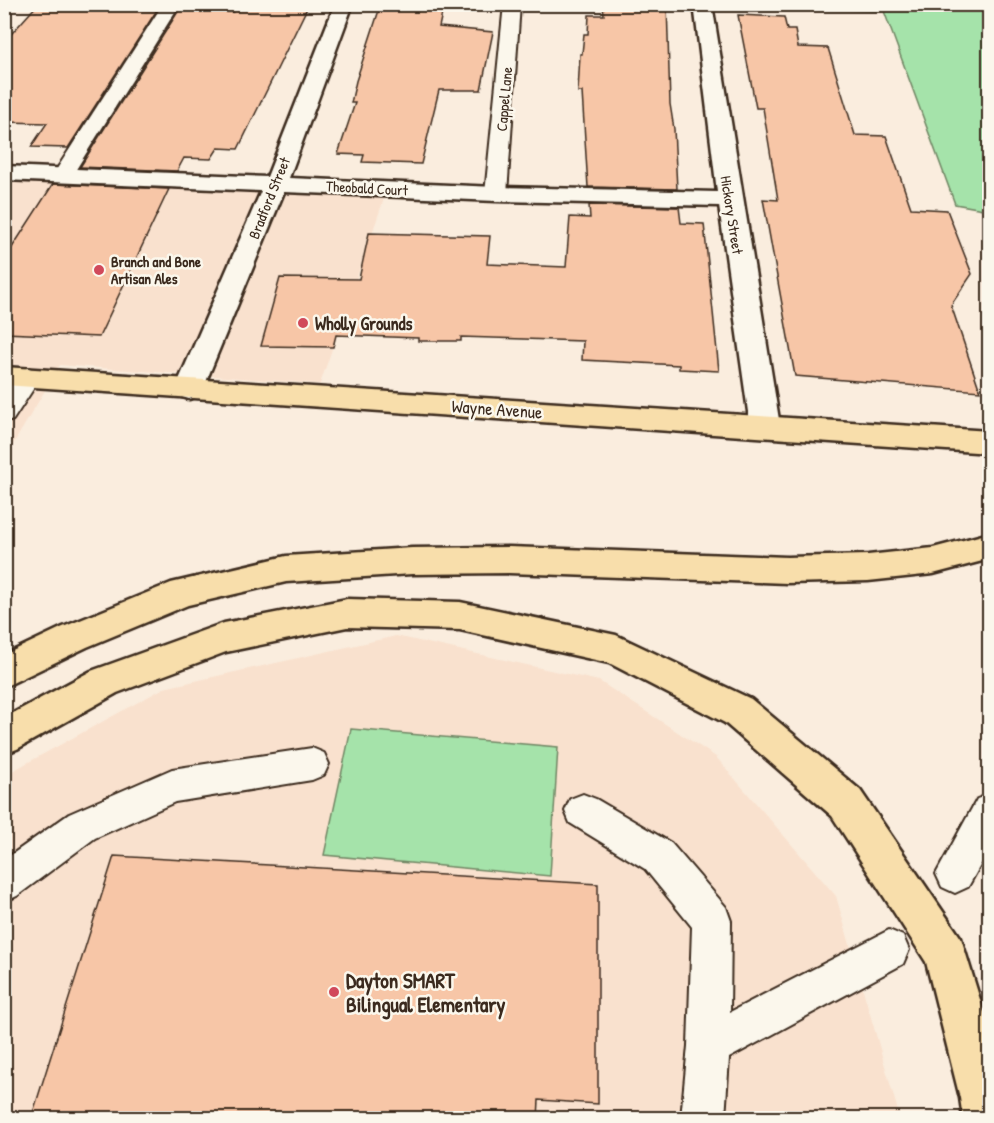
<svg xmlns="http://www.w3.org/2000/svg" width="994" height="1123" font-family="'Patrick Hand',sans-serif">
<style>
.built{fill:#f9e1ce}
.green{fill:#a5e3aa;stroke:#708664;stroke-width:1.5}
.building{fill:#f7c6a7;stroke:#3b2a1e;stroke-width:1.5}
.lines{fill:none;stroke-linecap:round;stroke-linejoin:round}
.service-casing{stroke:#3b2a1e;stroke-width:4}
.minor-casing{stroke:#3b2a1e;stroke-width:5}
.primary-casing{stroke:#3b2a1e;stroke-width:5}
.motorway-casing{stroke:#3b2a1e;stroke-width:5}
.service{fill:#fbf7ec;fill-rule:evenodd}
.minor{fill:#fbf7ec;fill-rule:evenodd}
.primary{fill:#f8deab;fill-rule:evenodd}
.motorway{fill:#f8deab;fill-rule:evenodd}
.poi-dot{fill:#d1495b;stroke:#fbf7ec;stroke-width:2}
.labels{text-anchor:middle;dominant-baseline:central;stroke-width:5;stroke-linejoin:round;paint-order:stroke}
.far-street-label{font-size:15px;fill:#3b2a1e;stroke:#fbf7ec}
.far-poi-label{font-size:15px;font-weight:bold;fill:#3b2a1e;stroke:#fbf7ec;text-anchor:start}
.poi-label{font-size:18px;font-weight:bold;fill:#3b2a1e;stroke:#fbf7ec;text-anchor:start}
.street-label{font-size:18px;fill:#3b2a1e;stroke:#fbf7ec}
.near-poi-label{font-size:21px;font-weight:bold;fill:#3b2a1e;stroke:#fbf7ec;text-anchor:start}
</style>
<rect width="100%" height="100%" fill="#faedde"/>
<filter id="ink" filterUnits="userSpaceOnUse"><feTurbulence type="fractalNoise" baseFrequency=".0167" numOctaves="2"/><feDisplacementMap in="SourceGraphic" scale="12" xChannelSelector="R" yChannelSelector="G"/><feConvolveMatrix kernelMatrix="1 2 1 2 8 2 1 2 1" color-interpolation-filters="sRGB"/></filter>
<g filter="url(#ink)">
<g class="built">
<path d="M 5,181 L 386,193 L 320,384 L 60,365 L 5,458 Z"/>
<path d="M 396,636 L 599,681 L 716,757 L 836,896 L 900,1118 L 5,1118 L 5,775 L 164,688 Z"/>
</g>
<g class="green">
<path d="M 703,5 L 989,5 L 989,210 L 955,204 L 884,11 L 704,7 Z"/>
<path d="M 351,729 L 558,747 L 550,876 L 324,855 Z"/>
</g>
<g class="building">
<path d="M 38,4 L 116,4 L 113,8 L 157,10 L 68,148 L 31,147 L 47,123 L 4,122 L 4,42 Z"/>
<path d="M 239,4 L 309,4 L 238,149 L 218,148 L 211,159 L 184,158 L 177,171 L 80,167 L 179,10 L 233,12 Z"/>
<path d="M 381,4 L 444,4 L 439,27 L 493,32 L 481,90 L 439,90 L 421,164 L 362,162 L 364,155 L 338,154 L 355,103 L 351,103 L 356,81 Z"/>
<path d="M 603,4 L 667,4 L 670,104 L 674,129 L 677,189 L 588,187 L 582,92 L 578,92 L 580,54 L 582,54 L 584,34 L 588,34 L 589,15 L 604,15 Z"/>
<path d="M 738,15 L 784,17 L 787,30 L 795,30 L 798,47 L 828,48 L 855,135 L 886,136 L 911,208 L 947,210 L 972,274 L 951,305 L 980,391 L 795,376 L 763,199 L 778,200 L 763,108 L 756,108 Z"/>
<path d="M 53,184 L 169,189 L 99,337 L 4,333 L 4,260 Z"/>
<path d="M 589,205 L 679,207 L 681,223 L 704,224 L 719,371 L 679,369 L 679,365 L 582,360 L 583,341 L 461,337 L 461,341 L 418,341 L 418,338 L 336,335 L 333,347 L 261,346 L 280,278 L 359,279 L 369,233 L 490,236 L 487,264 L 566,267 L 570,217 L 590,218 Z"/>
<path d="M 114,856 L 598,884 L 598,1104 L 539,1100 L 538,1119 L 31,1119 Z"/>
</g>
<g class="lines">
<g class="service-casing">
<g id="service">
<path d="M 163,4 L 180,4 L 70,179 L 63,181 L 56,179 L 53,175 Z"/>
<path d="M 504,4 L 520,4 L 507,194 L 503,198 L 496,200 L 489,198 L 485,194 Z"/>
<path d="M 28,368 L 37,371 L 41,377 L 13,420 L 4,423 L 4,393 L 19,371 Z"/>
<path d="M 312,748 L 324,753 L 329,764 L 324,775 L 312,780 L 175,802 L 95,838 L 17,896 L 4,902 L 4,860 L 69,814 L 172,769 Z"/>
<path d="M 583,794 L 596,799 L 671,843 L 726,907 L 731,921 L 730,1012 L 889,930 L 903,936 L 909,950 L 903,964 L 729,1058 L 725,1118 L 681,1118 L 688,1046 L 692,927 L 645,869 L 570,823 L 565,811 L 570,799 Z"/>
<path d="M 990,794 L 990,848 L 968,887 L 955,893 L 942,887 L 936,874 L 977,799 Z"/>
</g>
</g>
<g class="minor-casing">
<path id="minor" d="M 335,4 L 353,4 L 289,178 L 496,187 L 717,192 L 694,4 L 712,4 L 780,426 L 775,433 L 765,436 L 755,433 L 750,426 L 719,206 L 496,201 L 284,192 L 203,389 L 199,396 L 189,399 L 179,396 L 175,389 L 261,191 L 4,180 L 4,166 L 267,177 Z"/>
</g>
<g class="primary-casing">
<path id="primary" d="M 4,367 L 990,431 L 990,453 L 4,385 Z"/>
</g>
<g class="motorway-casing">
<g id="motorway">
<path d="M 990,533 L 990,559 L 933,574 L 868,581 L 787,583 L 509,573 L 412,574 L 286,582 L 188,605 L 87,647 L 4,687 L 4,655 L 63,627 L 171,583 L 286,556 L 412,548 L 509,547 L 787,557 L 868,555 L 933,548 Z"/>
<path d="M 347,599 L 460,602 L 616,635 L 751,699 L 860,790 L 961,938 L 990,1032 L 990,1118 L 963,1118 L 960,1098 L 926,962 L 832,816 L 725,723 L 609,663 L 460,630 L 347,627 L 226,652 L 117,693 L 17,749 L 4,754 L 4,718 L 91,671 L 224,623 Z"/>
</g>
</g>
<use href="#service" class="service"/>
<use href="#minor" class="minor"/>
<use href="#primary" class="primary"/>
<use href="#motorway" class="motorway"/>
</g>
</g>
<g class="poi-dot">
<circle cx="99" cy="270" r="6"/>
<circle cx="303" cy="323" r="6"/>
<circle cx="334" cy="992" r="6"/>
</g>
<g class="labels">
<g class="far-street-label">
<text transform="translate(504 99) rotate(-85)">Cappel Lane</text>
<text transform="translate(367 188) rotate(3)">Theobald Court</text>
<text transform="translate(269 198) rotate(-68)">Bradford Street</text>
<text transform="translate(732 215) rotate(81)">Hickory Street</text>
</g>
<g class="far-poi-label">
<text x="111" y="261">Branch and Bone<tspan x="111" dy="17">Artisan Ales</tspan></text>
</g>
<g class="poi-label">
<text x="315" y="323">Wholly Grounds</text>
</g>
<g class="street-label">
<text transform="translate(497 409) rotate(4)">Wayne Avenue</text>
</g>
<g class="near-poi-label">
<text x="346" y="980">Dayton SMART<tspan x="346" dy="24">Bilingual Elementary</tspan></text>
</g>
</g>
<rect width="994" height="1123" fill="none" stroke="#fbf7ec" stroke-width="24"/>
<rect x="12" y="12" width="970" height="1099" fill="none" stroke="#3b2a1e" stroke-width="2" filter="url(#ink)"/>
</svg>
